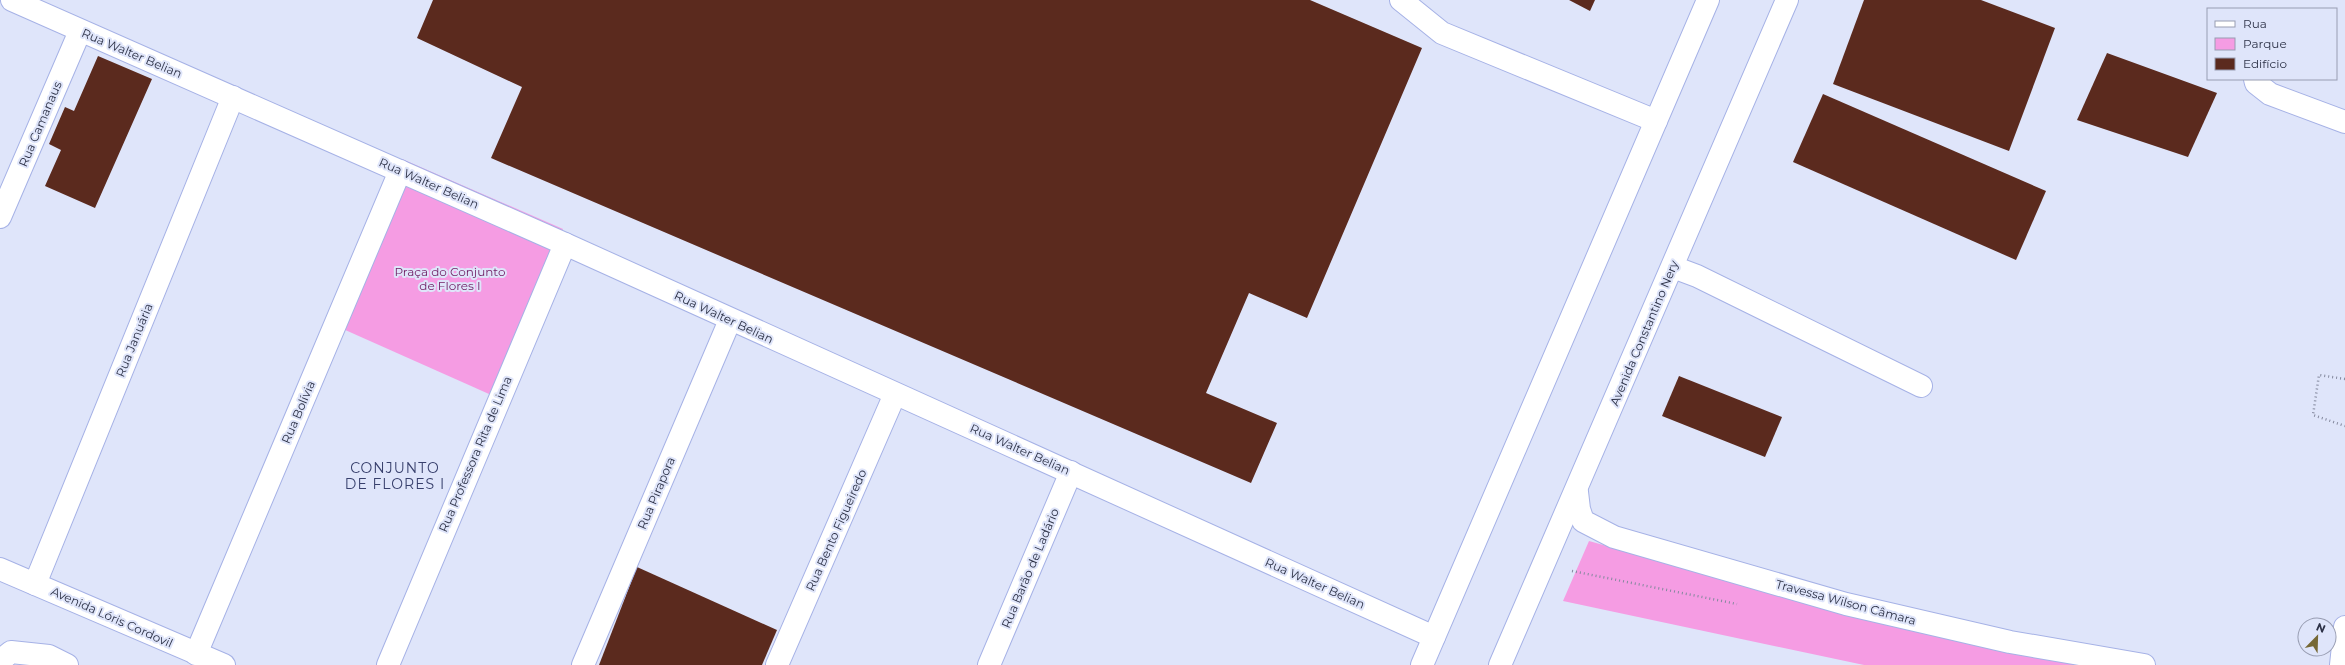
<svg xmlns="http://www.w3.org/2000/svg" width="2345" height="665" font-family="Montserrat,sans-serif">
<style>
.green{fill:#f59ce3}
.building{fill:#5b2a1e}
.lines{fill:none;stroke-linecap:round;stroke-linejoin:round}
.minor-casing{stroke:#a6b2e6;stroke-width:24}
.major-casing{stroke:#a6b2e6;stroke-width:24}
.highway-casing{stroke:#a6b2e6;stroke-width:24}
.path{stroke:#84899e;stroke-width:2.5;stroke-dasharray:1 3;stroke-linecap:butt}
.minor{stroke:#fff;stroke-width:22}
.major{stroke:#fff;stroke-width:22}
.highway{stroke:#fff;stroke-width:22}
.labels{text-anchor:middle;dominant-baseline:central;stroke-width:4;stroke-linejoin:round;paint-order:stroke}
.street-label{font-size:12px;fill:#2d3247;stroke:#dfe5fa}
.park-label{font-size:12px;fill:#6f1c63;stroke:#dfe5fa}
.quarter-label{font-size:14px;letter-spacing:1px;fill:#38406d;stroke:#dfe5fa}
</style>
<rect width="100%" height="100%" fill="#dfe5fa"/>
<g class="green">
<path d="M 402,159 L 563,229 L 498,398 L 334,325 Z"/>
<path d="M 1589,541 L 1795,599 L 2089,665 L 1864,665 L 1563,601 Z"/>
</g>
<g class="building">
<path d="M 433,0 L 1310,0 L 1422,48 L 1307,318 L 1249,293 L 1206,393 L 1277,423 L 1251,483 L 491,158 L 522,87 L 417,38 Z"/>
<path d="M 1569,0 L 1595,0 L 1590,11 Z"/>
<path d="M 1864,0 L 1981,0 L 2055,28 L 2009,151 L 1833,84 Z"/>
<path d="M 2107,53 L 2217,93 L 2188,157 L 2077,120 Z"/>
<path d="M 98,56 L 152,79 L 95,208 L 45,186 L 61,150 L 49,144 L 65,107 L 74,111 Z"/>
<path d="M 1823,94 L 2046,191 L 2016,260 L 1793,162 Z"/>
<path d="M 1679,376 L 1782,417 L 1765,457 L 1662,416 Z"/>
<path d="M 637,567 L 777,630 L 762,665 L 599,665 Z"/>
</g>
<g class="lines">
<g class="minor-casing">
<g id="minor">
<path d="M 12,0 L 565,244 L 1434,637"/>
<path d="M 1401,0 L 1442,33 L 1656,121"/>
<path d="M 2255,79 L 2256,83 L 2270,94 L 2345,122"/>
<path d="M 0,217 L 80,31"/>
<path d="M 1673,267 L 1697,276 L 1921,386"/>
<path d="M 1577,492 L 1579,509 L 1583,521 L 1614,537 L 1846,604 L 2010,642 L 2144,665"/>
<path d="M 0,569 L 224,665"/>
<path d="M 35,584 L 233,97"/>
<path d="M 196,654 L 400,171"/>
<path d="M 0,661 L 11,652 L 49,656 L 67,665"/>
<path d="M 388,665 L 565,244"/>
<path d="M 583,665 L 730,320"/>
<path d="M 777,665 L 895,394"/>
<path d="M 989,665 L 1071,472"/>
</g>
</g>
<g class="major-casing">
<path id="major" d="M 2341,665 L 2345,627"/>
</g>
<g class="highway-casing">
<g id="highway">
<path d="M 1422,665 L 1708,0"/>
<path d="M 1500,665 L 1787,0"/>
</g>
</g>
<g class="path">
<path d="M 2345,379 L 2319,375 L 2313,415 L 2345,426"/>
<path d="M 1572,571 L 1737,604"/>
</g>
<use href="#minor" class="minor"/>
<use href="#major" class="major"/>
<use href="#highway" class="highway"/>
</g>
<g class="labels">
<g class="street-label">
<text transform="translate(132 53) rotate(23)">Rua Walter Belian</text>
<text transform="translate(40 124) rotate(-67)">Rua Camanaus</text>
<text transform="translate(429 183) rotate(24)">Rua Walter Belian</text>
<text transform="translate(724 317) rotate(25)">Rua Walter Belian</text>
<text transform="translate(1644 333) rotate(-67)">Avenida Constantino Nery</text>
<text transform="translate(134 340) rotate(-68)">Rua Januária</text>
<text transform="translate(298 412) rotate(-67)">Rua Bolívia</text>
<text transform="translate(1020 449) rotate(24)">Rua Walter Belian</text>
<text transform="translate(475 454) rotate(-67)">Rua Professora Rita de Lima</text>
<text transform="translate(656 493) rotate(-67)">Rua Pirapora</text>
<text transform="translate(836 530) rotate(-66)">Rua Bento Figueiredo</text>
<text transform="translate(1030 568) rotate(-67)">Rua Barão de Ladário</text>
<text transform="translate(1315 583) rotate(24)">Rua Walter Belian</text>
<text transform="translate(1846 602) rotate(15)">Travessa Wilson Câmara</text>
<text transform="translate(112 617) rotate(24)">Avenida Lóris Cordovil</text>
</g>
<g class="park-label">
<text x="450" y="271">Praça do Conjunto<tspan x="450" dy="14">de Flores I</tspan></text>
</g>
<g class="quarter-label">
<text x="395" y="468">CONJUNTO<tspan x="395" dy="16">DE FLORES I</tspan></text>
</g>
</g>
<rect x="2207" y="8" width="130" height="72" fill="#dfe5fa" stroke="#989db2"/>
<rect x="2215" y="21" width="20" height="6" fill="#ffffff" stroke="#989db2"/>
<text x="2243" y="28" font-size="12" fill="#2d3247">Rua</text>
<rect x="2215" y="38" width="20" height="12" fill="#f59ce3" stroke="#989db2"/>
<text x="2243" y="48" font-size="12" fill="#2d3247">Parque</text>
<rect x="2215" y="58" width="20" height="12" fill="#5b2a1e" stroke="#989db2"/>
<text x="2243" y="68" font-size="12" fill="#2d3247">Edifício</text>
<g transform="translate(2317 637) rotate(23)"><circle r="19" fill="#dfe5fa" stroke="#989db2"/>
<path d="M0-3L7 15L0 10L-7 15Z" fill="#766835"/>
<text y="-6" font-size="11" font-weight="bold" text-anchor="middle" fill="#2d3247">N</text>
</g>
</svg>
